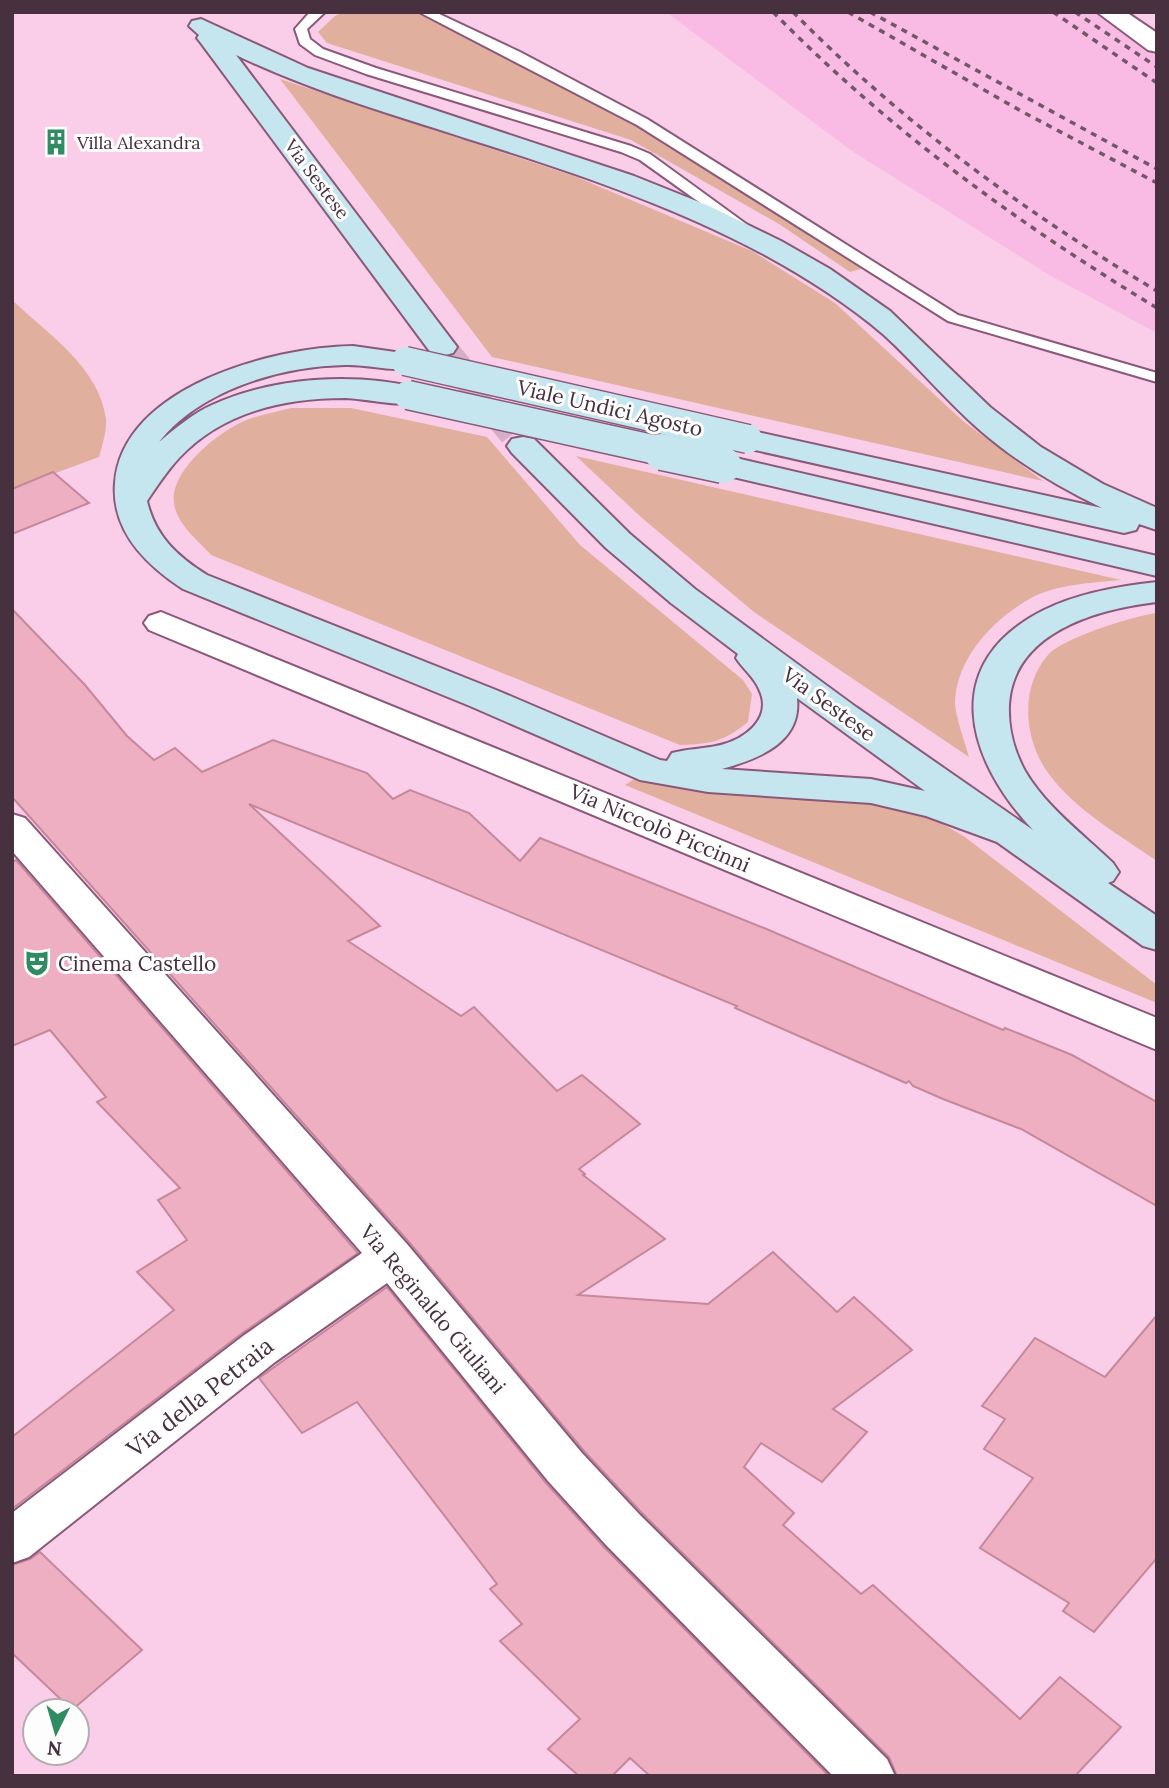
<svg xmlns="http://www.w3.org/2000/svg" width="1169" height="1788" font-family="Lora,serif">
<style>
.built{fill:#f9bbe3}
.green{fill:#e1af9e}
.building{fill:#efafc2;stroke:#c5889a;stroke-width:2}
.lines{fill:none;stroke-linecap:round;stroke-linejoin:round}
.secondary-tunnel{stroke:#d6aec7;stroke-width:28;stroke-dasharray:28 14;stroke-linecap:butt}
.service-casing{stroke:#8a5979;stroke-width:4}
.minor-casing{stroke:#8a5979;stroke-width:4}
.secondary-casing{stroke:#8a5979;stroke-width:4}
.service{fill:#fff;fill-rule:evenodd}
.minor{fill:#fff;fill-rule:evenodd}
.secondary{fill:#c5e6ef;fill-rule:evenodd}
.rail{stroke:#725768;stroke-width:3.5;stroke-dasharray:6 6;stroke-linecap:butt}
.secondary-bridge-far1-casing{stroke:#8a5979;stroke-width:31;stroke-linecap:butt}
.secondary-bridge-casing{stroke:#8a5979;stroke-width:39;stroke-linecap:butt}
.secondary-bridge-far1{stroke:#c5e6ef;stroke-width:28}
.secondary-bridge{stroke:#c5e6ef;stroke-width:36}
.labels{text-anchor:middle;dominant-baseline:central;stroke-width:6;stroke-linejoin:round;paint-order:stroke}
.far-poi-label{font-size:18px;fill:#47313f;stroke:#fdfdfd;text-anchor:start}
.far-street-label{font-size:18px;fill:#47313f;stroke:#fdfdfd}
.street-label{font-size:21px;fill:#47313f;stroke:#fdfdfd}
.poi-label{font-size:21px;fill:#47313f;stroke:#fdfdfd;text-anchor:start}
.near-street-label{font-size:24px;fill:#47313f;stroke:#fdfdfd}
</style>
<rect width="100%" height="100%" fill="#facde9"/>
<path class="built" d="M 666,12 L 1122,12 L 1157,36 L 1157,333 L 1051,276 L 852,151 Z"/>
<g class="green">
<path d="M 344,12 L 416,13 L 609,109 L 864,268 L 850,272 L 779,224 L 631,140 L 327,43 L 318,32 L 335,16 Z"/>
<path d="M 280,79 L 574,176 L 752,251 L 835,303 L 963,421 L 1043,481 L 492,357 Z"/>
<path d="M 12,300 C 48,334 99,367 106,419 C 107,430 102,446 99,457 L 12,489 Z"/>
<path d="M 291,408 L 351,408 L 487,437 L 580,545 L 743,680 L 752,694 L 748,722 C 723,742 711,744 680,745 L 211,555 C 199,541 180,527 175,508 C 165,474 217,433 244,421 C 259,415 276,412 291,408 Z"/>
<path d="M 576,456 L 1121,580 C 1092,583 1057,584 1031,598 C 994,619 959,655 955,699 C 954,713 965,742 969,757 L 754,612 L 642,518 Z"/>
<path d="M 1157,613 L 1157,861 C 1122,837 1073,808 1049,774 C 1024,741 1019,688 1048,655 C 1063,638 1133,616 1157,613 Z"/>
<path d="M 634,779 L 683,786 L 877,801 L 941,823 L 965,837 L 1157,985 L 1157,1003 L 625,785 Z"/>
</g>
<g class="building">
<path d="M 53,472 L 89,503 L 12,534 L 12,489 Z"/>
<path d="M 12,609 L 85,685 L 127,736 L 154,760 L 175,748 L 202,772 L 273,740 L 367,773 L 393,799 L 410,790 L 469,813 L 520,861 L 540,838 L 764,928 L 1003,1030 L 1005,1028 L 1072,1055 L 1157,1102 L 1157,1206 L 1021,1129 L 943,1099 L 913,1086 L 909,1081 L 906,1083 L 735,1008 L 737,1006 L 249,804 L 380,926 L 348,941 L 461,1016 L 474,1007 L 557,1091 L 582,1075 L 640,1124 L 579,1169 L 585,1174 L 583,1175 L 665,1239 L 578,1295 L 708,1304 L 773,1252 L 837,1312 L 854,1297 L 912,1350 L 833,1409 L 867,1432 L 822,1482 L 761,1443 L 744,1467 L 794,1513 L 783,1525 L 861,1594 L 873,1585 L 1020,1719 L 1060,1677 L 1121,1727 L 1075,1776 L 897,1776 L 889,1757 L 642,1513 L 584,1451 L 409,1242 L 12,797 Z"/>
<path d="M 16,860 L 358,1253 L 241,1334 L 12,1509 L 12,1437 L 174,1310 L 137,1272 L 187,1240 L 158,1200 L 180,1188 L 97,1102 L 106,1097 L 50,1030 L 12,1046 L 12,862 Z"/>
<path d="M 387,1287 L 546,1483 L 604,1547 L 829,1776 L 650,1776 L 630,1758 L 612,1776 L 579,1776 L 548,1749 L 580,1719 L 500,1641 L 522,1624 L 490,1589 L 497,1584 L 357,1402 L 302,1433 L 259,1378 Z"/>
<path d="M 1157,1315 L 1157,1558 L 1094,1632 L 1063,1611 L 1069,1603 L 980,1548 L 1033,1478 L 984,1449 L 1005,1419 L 982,1406 L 1035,1338 L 1105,1377 Z"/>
<path d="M 40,1552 L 142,1650 L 72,1710 L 12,1653 L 12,1565 L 30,1559 Z"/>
</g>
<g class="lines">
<path class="secondary-tunnel" d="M 442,347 L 523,446"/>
<g class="service-casing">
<g id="service">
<path d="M 310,12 L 325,12 L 307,29 L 310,39 L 323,49 L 376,68 L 631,146 L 650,154 L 753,229 L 751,232 L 741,232 L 640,160 L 621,152 L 366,74 L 315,55 L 300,44 L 295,29 Z"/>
<path d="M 419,12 L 435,12 L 520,52 L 647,119 L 958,315 L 1157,373 L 1157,382 L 948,321 L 637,125 Z"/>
</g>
</g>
<g class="minor-casing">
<g id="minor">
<path d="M 1097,12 L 1126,12 L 1157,33 L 1157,52 L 1148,50 Z"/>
<path d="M 161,612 L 1157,1018 L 1157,1050 L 149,630 L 144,623 L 149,616 Z"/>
<path d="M 12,814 L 25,818 L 407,1244 L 582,1453 L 640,1515 L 887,1759 L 895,1776 L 833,1776 L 606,1545 L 548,1481 L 387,1283 L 275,1362 L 29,1557 L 12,1563 L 12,1513 L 243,1336 L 362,1253 L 12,851 Z"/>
</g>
</g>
<g class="secondary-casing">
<g id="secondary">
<path d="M 201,19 L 308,68 L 634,176 L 709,206 L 781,241 L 830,269 L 890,311 L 990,407 L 1041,447 L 1103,484 L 1157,508 L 1157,530 L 1139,524 L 1136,530 L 1124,533 L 737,446 L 732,439 L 737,432 L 748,430 L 1102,508 C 1059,487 1018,463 982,432 C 947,402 918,366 884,335 C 848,304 807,278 765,255 C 670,204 567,170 465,138 C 387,113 309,90 236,55 L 457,347 L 453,353 L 442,356 L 431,353 L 201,43 L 197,38 L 199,35 L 189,26 L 192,21 Z"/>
<path d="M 353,346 L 416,355 L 420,361 L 416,367 C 393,373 369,364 345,365 C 281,366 200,390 159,442 C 176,428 192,414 212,405 C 274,377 353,372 419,388 L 423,395 L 419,402 C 396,407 369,399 345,398 C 284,398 222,412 179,458 C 167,471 157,486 147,501 C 155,536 177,556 207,575 L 496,690 L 660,760 L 667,761 L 672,753 C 687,749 701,749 716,746 C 743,741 774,719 759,689 C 754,677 743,669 736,658 L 738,654 L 671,603 L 606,548 L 512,453 L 507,446 L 512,439 L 523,437 L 534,439 L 630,534 L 695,589 L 856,707 L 1033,830 C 966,759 938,663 1044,610 C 1079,593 1118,586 1157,582 L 1157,602 C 1097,609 1013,632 1009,705 C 1008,727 1014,751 1025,771 C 1046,807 1083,834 1113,863 L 1119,872 L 1113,881 L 1108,883 L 1157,916 L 1157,950 L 1143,946 L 997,842 L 926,816 L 871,803 L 708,792 L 640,780 L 470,706 L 183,589 C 146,565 111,531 115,483 C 122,387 273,347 353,346 ZM 797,698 L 925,791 L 871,779 L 722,769 C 758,759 802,743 797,698 Z"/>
<path d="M 723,455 L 1157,556 L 1157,576 L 712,472 L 707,465 L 712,458 Z"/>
</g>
</g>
<use href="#service" class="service"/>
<use href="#minor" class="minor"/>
<use href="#secondary" class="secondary"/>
<g class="rail">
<path d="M 773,12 C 888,129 1017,223 1157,308"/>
<path d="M 793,12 C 900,121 1026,213 1157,291"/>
<path d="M 848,12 L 1021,111 L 1157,183"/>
<path d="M 870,12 L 1157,169"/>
<path d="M 1053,12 L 1157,83"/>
<path d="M 1075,12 L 1157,67"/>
</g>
<g class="secondary-bridge-far1-casing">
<g id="secondary-bridge-far1">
<path d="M 405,361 L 748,439"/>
<path d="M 408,395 L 670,453"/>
</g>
</g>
<g class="secondary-bridge-casing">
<path id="secondary-bridge" d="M 662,452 L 723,465"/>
</g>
<use href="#secondary-bridge-far1" class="secondary-bridge-far1"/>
<use href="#secondary-bridge" class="secondary-bridge"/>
</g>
<defs>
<g id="building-bare" transform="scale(2.1)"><path d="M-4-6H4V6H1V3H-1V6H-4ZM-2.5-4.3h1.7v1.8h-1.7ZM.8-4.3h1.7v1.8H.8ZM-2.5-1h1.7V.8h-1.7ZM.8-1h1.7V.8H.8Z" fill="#2f8b61" stroke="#fdfdfd" stroke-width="2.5" paint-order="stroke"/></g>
<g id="theatre-bare" transform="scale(2.1)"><path d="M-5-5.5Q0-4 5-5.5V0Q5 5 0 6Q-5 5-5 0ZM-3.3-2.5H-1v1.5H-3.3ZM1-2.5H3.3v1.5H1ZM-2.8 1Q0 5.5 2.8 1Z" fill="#2f8b61" stroke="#fdfdfd" stroke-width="2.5" paint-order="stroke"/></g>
</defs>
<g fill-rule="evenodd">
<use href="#building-bare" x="56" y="142"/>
<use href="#theatre-bare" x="37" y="963"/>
</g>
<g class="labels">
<g class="far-poi-label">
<text x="77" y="142">Villa Alexandra</text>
</g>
<g class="far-street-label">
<text transform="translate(317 179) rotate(53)">Via Sestese</text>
</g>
<g class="street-label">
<text transform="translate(610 408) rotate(13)">Viale Undici Agosto</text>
<text transform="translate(829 704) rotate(36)">Via Sestese</text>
<text transform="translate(660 828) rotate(23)">Via Niccolò Piccinni</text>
<text transform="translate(433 1309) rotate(50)">Via Reginaldo Giuliani</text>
</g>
<g class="poi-label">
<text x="58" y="963">Cinema Castello</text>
</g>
<g class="near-street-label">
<text transform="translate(200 1397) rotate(-38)">Via della Petraia</text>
</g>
</g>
<rect width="1169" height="1788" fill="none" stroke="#47313f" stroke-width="28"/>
<g transform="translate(56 1732) rotate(185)"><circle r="33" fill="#fdfdfd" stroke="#b4abb1" stroke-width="2"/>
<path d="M0-5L12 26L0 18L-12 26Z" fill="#2f8b61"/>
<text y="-10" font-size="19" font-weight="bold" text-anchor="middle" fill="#47313f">N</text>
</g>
</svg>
